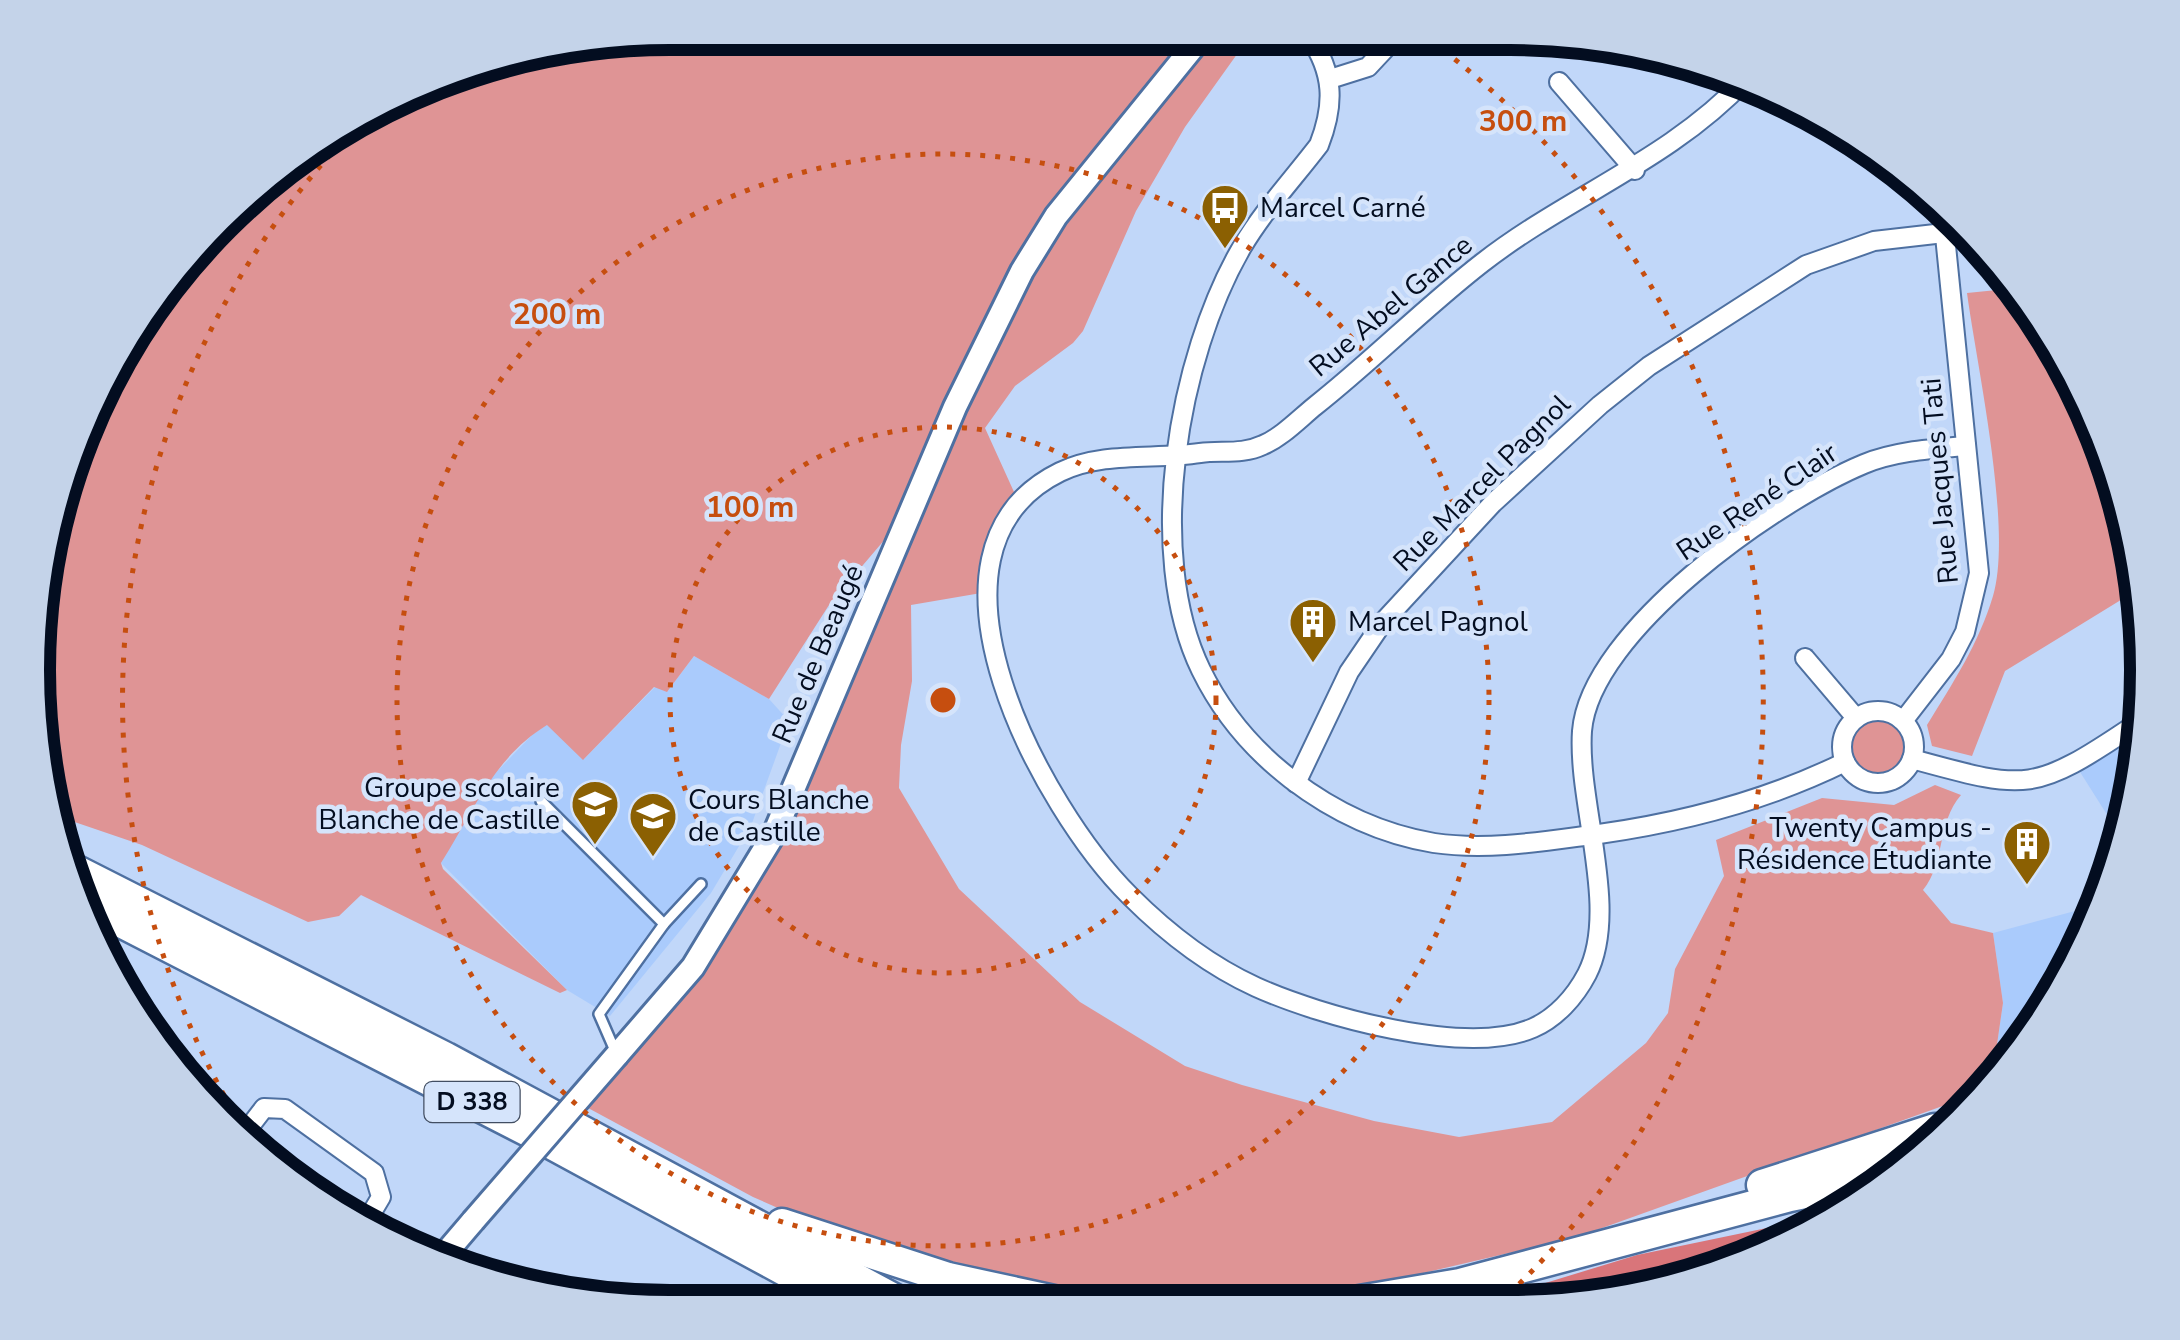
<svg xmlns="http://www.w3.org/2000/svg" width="2180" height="1340" font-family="'Nunito Sans',sans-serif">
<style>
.built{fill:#aacbfc}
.green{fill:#df9495}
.forest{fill:#d9757a}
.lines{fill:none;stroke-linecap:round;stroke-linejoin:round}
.service-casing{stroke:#4e70a1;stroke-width:14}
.minor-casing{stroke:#4e70a1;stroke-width:22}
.tertiary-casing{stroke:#4e70a1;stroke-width:28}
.trunk-casing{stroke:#4e70a1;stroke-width:35}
.service{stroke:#fff;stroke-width:9}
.minor{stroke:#fff;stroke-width:18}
.tertiary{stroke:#fff;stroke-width:22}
.trunk{stroke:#fff;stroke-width:30}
.tertiary-bridge-casing{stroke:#4e70a1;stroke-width:28;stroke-linecap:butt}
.tertiary-bridge{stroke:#fff;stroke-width:22}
.ring{fill:none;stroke:#c64e0f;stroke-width:5;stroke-dasharray:5 10}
.labels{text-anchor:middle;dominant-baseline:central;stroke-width:9;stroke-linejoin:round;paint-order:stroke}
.shield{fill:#d5e4fb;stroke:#424e62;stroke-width:2.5}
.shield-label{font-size:25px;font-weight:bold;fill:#030d20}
.poi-label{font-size:28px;fill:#030d20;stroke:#d5e4fb;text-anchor:start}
.street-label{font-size:28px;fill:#030d20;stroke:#d5e4fb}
.rim{fill:none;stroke:#030d20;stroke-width:12}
.centre{fill:#c64e0f;stroke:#d5e4fb;stroke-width:5}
.ring-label{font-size:30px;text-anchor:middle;font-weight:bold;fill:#c64e0f;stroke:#d5e4fb;stroke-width:9;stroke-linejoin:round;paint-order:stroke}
</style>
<rect width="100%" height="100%" fill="#c1d7f9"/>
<g class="built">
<path d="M 694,656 L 769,699 L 789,721 L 751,826 L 711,893 L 610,1016 L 567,990 L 441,863 L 483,786 L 533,734 L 548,724 L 584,759 L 655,687 L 668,691 Z"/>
<path d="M 2133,726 L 2126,834 L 2123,840 L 2075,764 Z"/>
<path d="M 2090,907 L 2016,1058 L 1992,1079 L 2003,1003 L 1993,933 Z"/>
</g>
<g class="green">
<path d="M 670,33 L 1184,36 L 1187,53 L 1202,36 L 1250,36 L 1185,127 L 1136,211 L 1083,331 L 1073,343 L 1015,386 L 985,428 L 1019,503 L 987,592 L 911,605 L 912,681 L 901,745 L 899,788 L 959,889 L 1080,1002 L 1185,1066 L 1242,1085 L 1374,1121 L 1459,1137 L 1552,1122 L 1646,1043 L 1668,1013 L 1675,969 L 1724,876 L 1716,840 L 1822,798 L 1894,805 L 1935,785 L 1961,795 C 1936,824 1946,862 1923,890 L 1951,923 L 1993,933 L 2003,1003 L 1992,1079 L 1965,1098 L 1577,1237 L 1355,1289 L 1229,1304 L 1066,1292 L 821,1227 L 753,1197 L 577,1102 L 722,925 L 909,511 L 829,605 L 769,699 L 694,656 L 667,692 L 654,687 L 583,760 L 547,725 C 493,758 474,811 441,863 L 443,869 L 567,990 L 560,993 L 361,895 L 339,916 L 308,922 L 142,845 L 57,816 L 33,669 L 66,466 L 140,315 L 282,164 L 466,66 Z"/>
<path d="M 2007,289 L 2062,351 L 2142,587 L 2005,671 L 1972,756 L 1932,746 L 1927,725 C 1953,683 1979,643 1993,596 C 2013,529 1977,367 1967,293 Z"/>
<circle cx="1877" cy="747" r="27"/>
</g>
<path class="forest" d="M 1839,1213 C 1819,1231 1777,1250 1750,1248 L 1567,1304 L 1470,1306 L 1637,1255 Z"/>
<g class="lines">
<g class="service-casing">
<g id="service">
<path d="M 541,801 L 664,924"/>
<path d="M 616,1053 L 599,1014 L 664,924 L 701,884"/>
</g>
</g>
<g class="minor-casing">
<g id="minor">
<path d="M 1309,36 C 1334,73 1335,104 1319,145 C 1293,179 1264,210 1242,247 C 1178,357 1144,553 1201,670 C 1223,715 1252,749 1291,779 C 1334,812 1380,834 1434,843 C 1489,851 1545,841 1599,834 C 1684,822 1768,800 1845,762"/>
<path d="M 1330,79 L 1368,67 L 1396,37"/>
<path d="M 1746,79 C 1670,160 1568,196 1482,263 C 1424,308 1372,361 1315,406 C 1299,419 1282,437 1263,445 C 1242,455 1221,450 1200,453 C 1154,460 1104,451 1060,472 C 899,551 1044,811 1130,896 C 1166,932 1210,966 1256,987 C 1320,1016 1466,1057 1533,1028 C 1556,1018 1575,997 1587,974 C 1620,909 1577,804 1582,731 C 1590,631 1777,500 1864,464 C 1896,451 1932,449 1966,446"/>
<path d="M 1559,82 L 1635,170"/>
<path d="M 1805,658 L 1856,718"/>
<circle cx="1878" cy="747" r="36"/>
<path d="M 1903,721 L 1951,659 L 1965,632 L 1979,573 L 1943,216"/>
<path d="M 1912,759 C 2026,790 2032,794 2133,726"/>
<path d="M 1296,783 L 1349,672 L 1383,622 L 1493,503 L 1600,405 L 1649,366 L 1806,265 L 1874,241 L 1944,233"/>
<path d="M 244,1134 L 264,1108 L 285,1109 L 374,1173 L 381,1197 L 365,1224"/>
</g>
</g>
<g class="tertiary-casing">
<g id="tertiary">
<path d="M 617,1055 L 693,967 L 775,832 L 955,407 L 1022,271 L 1056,216 L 1202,36"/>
<path d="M 438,1262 L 473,1221"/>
</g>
</g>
<g class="trunk-casing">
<g id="trunk">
<path d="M 65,865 L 446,1058 L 901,1303"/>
<path d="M 80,901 L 530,1132 L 845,1303"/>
<path d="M 1762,1185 L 1935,1129"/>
<path d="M 782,1224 L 948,1278 L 1068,1304"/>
<path d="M 1336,1305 L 1460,1284 L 1790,1196 L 1879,1178"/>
</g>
</g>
<use href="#service" class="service"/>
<use href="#minor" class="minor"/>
<use href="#tertiary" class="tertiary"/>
<use href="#trunk" class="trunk"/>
<g class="tertiary-bridge-casing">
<path id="tertiary-bridge" d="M 473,1221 L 617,1055"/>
</g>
<use href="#tertiary-bridge" class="tertiary-bridge"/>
</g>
<g class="ring">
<circle cx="943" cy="700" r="273"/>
<circle cx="943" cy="700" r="546"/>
<path d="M255 1147A820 820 0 0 1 358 125M1431 41A820 820 0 0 1 1497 1305"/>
</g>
<defs>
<g id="bus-pin" transform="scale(2.5)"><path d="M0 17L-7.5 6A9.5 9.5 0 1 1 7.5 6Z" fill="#8b6002" stroke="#d5e4fb"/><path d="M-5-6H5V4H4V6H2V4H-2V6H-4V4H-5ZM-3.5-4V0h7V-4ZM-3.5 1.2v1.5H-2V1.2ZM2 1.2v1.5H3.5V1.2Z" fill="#fff"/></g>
<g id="building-pin" transform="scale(2.5)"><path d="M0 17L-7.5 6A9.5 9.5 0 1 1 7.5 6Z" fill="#8b6002" stroke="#d5e4fb"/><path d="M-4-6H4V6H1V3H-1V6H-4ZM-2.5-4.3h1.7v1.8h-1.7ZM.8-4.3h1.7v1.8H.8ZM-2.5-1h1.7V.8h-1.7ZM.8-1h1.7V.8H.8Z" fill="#fff"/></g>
<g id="school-pin" transform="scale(2.5)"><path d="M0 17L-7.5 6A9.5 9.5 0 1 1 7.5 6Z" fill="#8b6002" stroke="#d5e4fb"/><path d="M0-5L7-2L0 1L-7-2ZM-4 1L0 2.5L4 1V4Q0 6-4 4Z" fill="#fff"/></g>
</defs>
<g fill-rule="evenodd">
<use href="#bus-pin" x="1225" y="208"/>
<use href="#building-pin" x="1313" y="622"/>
<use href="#school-pin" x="595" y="804"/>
<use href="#school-pin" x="653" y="816"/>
<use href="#building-pin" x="2027" y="844"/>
</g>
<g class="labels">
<rect class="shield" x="424.5" y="1082" width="95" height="40" rx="8"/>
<g class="shield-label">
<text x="472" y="1102">D 338</text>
</g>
<g class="poi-label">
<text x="1260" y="208">Marcel Carné</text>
<text x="1348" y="622">Marcel Pagnol</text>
<text x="560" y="788" text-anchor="end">Groupe scolaire<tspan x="560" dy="32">Blanche de Castille</tspan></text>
<text x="688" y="800">Cours Blanche<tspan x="688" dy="32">de Castille</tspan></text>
<text x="1992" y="828" text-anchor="end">Twenty Campus -<tspan x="1992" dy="32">Résidence Étudiante</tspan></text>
</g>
<g class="street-label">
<text transform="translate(1391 306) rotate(-40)">Rue Abel Gance</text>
<text transform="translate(1940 481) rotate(-95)">Rue Jacques Tati</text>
<text transform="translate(1482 483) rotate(-45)">Rue Marcel Pagnol</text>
<text transform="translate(1757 502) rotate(-34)">Rue René Clair</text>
<text transform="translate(818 654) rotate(-67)">Rue de Beaugé</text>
</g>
</g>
<path d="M0 0H2180V1340H0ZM670 50H1510A620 620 0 0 1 2130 670V670A620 620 0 0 1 1510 1290H670A620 620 0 0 1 50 670V670A620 620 0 0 1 670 50Z" fill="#c4d3e9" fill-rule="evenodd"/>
<path class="rim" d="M670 50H1510A620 620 0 0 1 2130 670V670A620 620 0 0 1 1510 1290H670A620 620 0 0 1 50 670V670A620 620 0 0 1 670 50Z"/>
<circle cx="943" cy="700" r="15" class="centre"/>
<g class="ring-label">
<text x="1523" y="131">300 m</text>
<text x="557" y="324">200 m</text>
<text x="750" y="517">100 m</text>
</g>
</svg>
